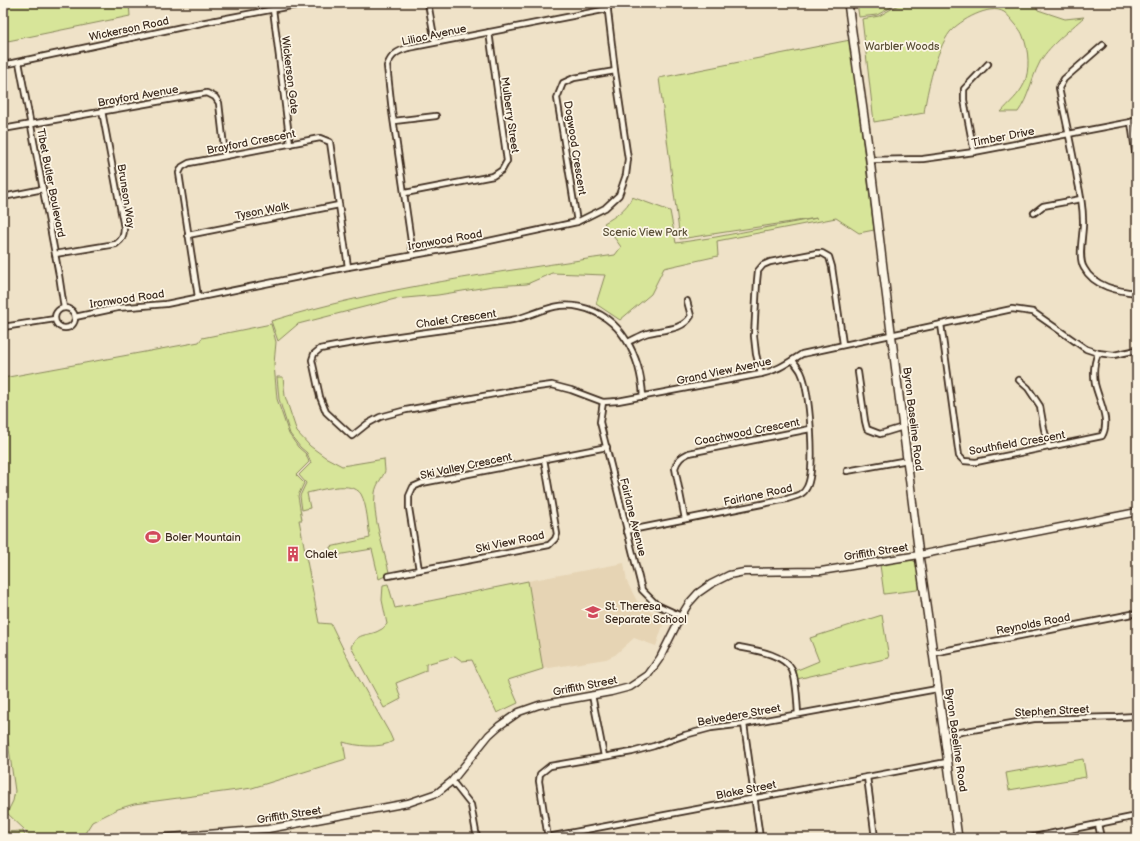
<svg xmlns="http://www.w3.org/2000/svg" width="1140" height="841" font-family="'Balsamiq Sans',sans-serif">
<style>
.built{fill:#e6d4b4}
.green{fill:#d7e599;stroke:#89885c}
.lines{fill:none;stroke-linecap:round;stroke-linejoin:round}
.minor-casing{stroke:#3b2a1e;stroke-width:8}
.tertiary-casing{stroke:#3b2a1e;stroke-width:9}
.secondary-casing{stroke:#3b2a1e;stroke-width:10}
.minor{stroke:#fcf5e5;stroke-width:4.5}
.tertiary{stroke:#fcf5e5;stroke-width:6}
.secondary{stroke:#fcf5e5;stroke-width:7}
.labels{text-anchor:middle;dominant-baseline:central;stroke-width:3.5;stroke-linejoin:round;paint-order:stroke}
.street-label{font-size:11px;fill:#3b2a1e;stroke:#fcf5e5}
.park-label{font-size:11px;fill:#5a4f37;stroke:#fcf5e5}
.poi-label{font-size:11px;fill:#3b2a1e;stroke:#fcf5e5;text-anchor:start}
</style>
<rect width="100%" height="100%" fill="#efe2c8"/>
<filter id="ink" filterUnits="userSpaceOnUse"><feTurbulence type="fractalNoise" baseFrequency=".025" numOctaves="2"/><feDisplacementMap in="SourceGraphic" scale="8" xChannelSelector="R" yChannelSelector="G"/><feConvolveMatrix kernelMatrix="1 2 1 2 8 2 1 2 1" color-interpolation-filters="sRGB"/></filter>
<g filter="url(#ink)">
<path class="built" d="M 624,563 L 627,582 L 639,605 L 665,619 L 656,646 L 634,638 L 615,655 L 606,659 L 543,669 L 528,581 Z"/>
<g class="green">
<path d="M 3,3 L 129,3 L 130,16 L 3,42 Z"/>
<path d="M 857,3 L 899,3 L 877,15 L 859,17 Z"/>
<path d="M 902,3 L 1034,3 L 1038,10 L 1065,19 L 1084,17 C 1071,29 1046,48 1039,64 C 1031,79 1029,97 1018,112 L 1001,112 C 1009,103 1019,95 1024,84 C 1030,70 1029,51 1023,36 C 1021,30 1015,24 1011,19 C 1009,17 1007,14 1004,12 C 990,3 959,21 950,32 C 936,50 927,91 924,113 L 874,122 L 862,19 L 879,16 Z"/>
<path d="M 850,40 L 874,230 L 859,233 L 836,218 L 717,241 L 718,256 L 664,268 L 651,294 L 620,320 L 596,304 L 605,275 L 552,273 L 527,284 L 493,286 L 438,295 L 395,299 L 298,324 L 278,341 L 271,321 C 382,287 499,272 615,255 L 621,247 L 604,223 C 615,217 627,209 632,197 L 670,211 L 676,243 L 716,237 L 817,218 L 680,239 L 659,78 Z"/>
<path d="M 271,324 L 276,342 L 274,364 L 277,399 L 289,434 L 298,447 L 306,454 L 309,462 L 296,475 L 304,483 L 298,496 L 302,520 L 299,520 L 319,623 L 331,624 L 351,665 L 390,734 L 393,741 C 381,749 356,746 343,742 L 346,759 L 252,788 L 134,804 L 118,809 L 92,822 L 82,838 L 28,838 L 26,831 L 7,813 L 13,801 L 15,791 L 3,706 L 3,378 L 199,342 L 202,338 Z"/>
<path d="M 277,377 L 283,377 L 285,396 L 297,432 L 310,446 L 325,457 L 342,466 L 384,459 L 385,471 C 382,479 376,484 375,493 C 372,516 384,549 389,572 L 387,575 L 379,579 L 372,549 L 331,556 L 330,547 L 370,538 C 368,525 367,505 361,494 C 352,480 321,490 307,493 L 310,508 L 302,510 L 300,496 L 306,483 L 299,475 L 311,463 L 307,453 L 300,447 L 290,434 L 279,399 Z"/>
<path d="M 912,560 L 917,563 L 920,588 L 917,590 L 884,594 L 880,565 Z"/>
<path d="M 528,581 L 543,669 L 508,680 L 518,703 L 497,713 L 472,660 L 462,661 L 455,656 L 426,664 L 426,671 L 396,683 L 401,699 L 384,708 L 351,647 C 358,631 369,637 380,630 C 383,629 385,626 387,624 L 382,600 L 383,585 L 388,584 L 395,608 Z"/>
<path d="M 882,615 L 889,658 L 797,679 L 795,671 L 819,661 L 810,638 Z"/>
<path d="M 1083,759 L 1086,777 L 1009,790 L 1006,773 Z"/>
<path d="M 23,831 L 26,838 L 3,838 L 3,832 Z"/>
</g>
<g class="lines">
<g class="minor-casing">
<g id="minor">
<path d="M 428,3 L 435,42"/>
<path d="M 273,9 L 290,144"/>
<path d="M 1103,45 L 1064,79 L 1059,88 C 1065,118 1072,147 1077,178 C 1080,191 1083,206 1083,220 C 1084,232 1077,257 1084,268 C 1094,287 1118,291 1137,293"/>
<path d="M 19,62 L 59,275 L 64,308"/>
<path d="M 3,65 L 206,22 L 307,3"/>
<path d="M 394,121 L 436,116"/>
<path d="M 1131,122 L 1137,166"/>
<path d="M 3,129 L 207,93 L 215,97 L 219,103 L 225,156"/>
<path d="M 974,152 L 964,100 L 964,89 L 988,64"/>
<path d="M 870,160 L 923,159 L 974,152 L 1131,122 L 1137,119"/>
<path d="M 405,193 L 493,176 L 502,170 L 507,161 L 489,32"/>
<path d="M 3,197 L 43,189"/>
<path d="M 1034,213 L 1043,206 L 1081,199"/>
<path d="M 577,222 L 557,98 L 563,83 L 574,78 L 615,71"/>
<path d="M 188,235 L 339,205"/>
<path d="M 55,254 L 116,244 C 122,240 124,236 124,228 L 102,111"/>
<path d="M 413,255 L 392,111 L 387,66 C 391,55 397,51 408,48 L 608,9"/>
<path d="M 198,297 L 179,173 L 182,167 L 189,163 L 320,138 L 330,142 L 348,267"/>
<circle cx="65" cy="318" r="10"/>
<path d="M 75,317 L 117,308 L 166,304 L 348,267 L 475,244 L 577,222 L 605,208 L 619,195 L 626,175 L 628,159 L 615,71 L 607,3"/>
<path d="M 941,324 L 959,456 L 964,461 L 976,462 L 1102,436 C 1111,421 1099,401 1095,384 C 1093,373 1094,363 1098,353"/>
<path d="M 3,327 L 55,319"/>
<path d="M 628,342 C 635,339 641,335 648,333 C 663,329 682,331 691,316 L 687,301"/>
<path d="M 858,372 L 865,421 L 867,429 L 880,434 L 903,427"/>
<path d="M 761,374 L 756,354 L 754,336 L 757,281 L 758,271 L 763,265 L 770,262 L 817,253 L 822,253 L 829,257 L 832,267 L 843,344"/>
<path d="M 1019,380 L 1028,388 L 1040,406 L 1044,429 L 1049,447"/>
<path d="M 643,397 C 641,357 622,316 580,307 C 553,301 536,315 512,320 C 495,323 476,325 458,328 C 412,334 366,340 320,349 L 314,354 L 312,360 L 320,397 L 326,412 L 352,436 L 367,424 L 380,417 L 406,410 L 522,389 L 552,385 L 571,390 L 603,402 L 618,401 L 761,374 C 777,371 789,362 802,354 L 1012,309 L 1033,312 L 1086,349 L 1098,353 L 1114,355 L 1137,350"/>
<path d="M 603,402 L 600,422 L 642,590 L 657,605 L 681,616"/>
<path d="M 847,471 L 908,460"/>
<path d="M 685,519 L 675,468 C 678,459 681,457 689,453 L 810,429"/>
<path d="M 626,531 L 787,499 C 795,496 803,496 807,487 C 816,470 810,391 801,372 C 799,368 795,364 793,360"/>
<path d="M 419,570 L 409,508 L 409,496 L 413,487 L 422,483 L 607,447"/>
<path d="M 388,576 L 549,545 L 555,539 L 557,534 L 544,459"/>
<path d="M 739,647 C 754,650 784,654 792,670 C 797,682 797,702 798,714"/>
<path d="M 933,653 L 1137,613"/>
<path d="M 592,695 L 604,756"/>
<path d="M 744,724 L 760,838"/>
<path d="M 944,735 L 1034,719 L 1118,717 L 1137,716"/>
<path d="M 867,777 L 875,838"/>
<path d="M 452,781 L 471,805 L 477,838"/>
<path d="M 1098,824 L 1101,838"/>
<path d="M 250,831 L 250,838"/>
<path d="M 548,837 L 947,762"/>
<path d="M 548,838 L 539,781 L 540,774 L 550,766 L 632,752 L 654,746 L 685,735 L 711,728 L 744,724 L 937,689"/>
<path d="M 1029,838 L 1137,816"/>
</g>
</g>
<g class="tertiary-casing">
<path id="tertiary" d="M 159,838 L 268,829 L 408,803 L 437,793 L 452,781 L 489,735 L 499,726 L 519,712 L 539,705 L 611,692 L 630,687 L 648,675 L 660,658 L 681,616 L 689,603 L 698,593 L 711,584 L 729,575 L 744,572 L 821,571 L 919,555 L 1137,512"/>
</g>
<g class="secondary-casing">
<path id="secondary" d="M 848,3 L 870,160 L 884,276 L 919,555 L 933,653 L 958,838"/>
</g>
<use href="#minor" class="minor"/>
<use href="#tertiary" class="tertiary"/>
<use href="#secondary" class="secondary"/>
</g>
</g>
<defs>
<g id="stadium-bare" transform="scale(1.2)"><path d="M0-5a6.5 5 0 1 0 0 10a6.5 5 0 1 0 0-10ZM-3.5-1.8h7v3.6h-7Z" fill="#d1495b" stroke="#fcf5e5" stroke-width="2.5" paint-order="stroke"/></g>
<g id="building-bare" transform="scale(1.2)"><path d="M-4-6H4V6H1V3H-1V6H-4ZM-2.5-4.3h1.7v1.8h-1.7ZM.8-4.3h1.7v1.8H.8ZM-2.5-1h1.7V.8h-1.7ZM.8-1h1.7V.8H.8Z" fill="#d1495b" stroke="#fcf5e5" stroke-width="2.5" paint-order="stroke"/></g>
<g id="school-bare" transform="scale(1.2)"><path d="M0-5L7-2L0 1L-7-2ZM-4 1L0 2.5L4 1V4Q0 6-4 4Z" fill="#d1495b" stroke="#fcf5e5" stroke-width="2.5" paint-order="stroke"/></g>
</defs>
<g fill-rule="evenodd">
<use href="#stadium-bare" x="153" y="537"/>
<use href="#building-bare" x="293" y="554"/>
<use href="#school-bare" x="593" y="612"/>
</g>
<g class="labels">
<g class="street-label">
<text transform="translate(129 29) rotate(-12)">Wickerson Road</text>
<text transform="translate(434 35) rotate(-12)">Liliac Avenue</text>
<text transform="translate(290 75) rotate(83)">Wickerson Gate</text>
<text transform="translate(138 96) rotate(-10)">Brayford Avenue</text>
<text transform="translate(510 115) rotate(82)">Mulberry Street</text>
<text transform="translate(1003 137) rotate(-11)">Timber Drive</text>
<text transform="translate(251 142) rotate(-11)">Brayford Crescent</text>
<text transform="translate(575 148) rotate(81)">Dogwood Crescent</text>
<text transform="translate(51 183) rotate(79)">Tibet Butler Boulevard</text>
<text transform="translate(126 196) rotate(81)">Brunson Way</text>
<text transform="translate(262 211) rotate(-11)">Tyson Walk</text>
<text transform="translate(445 240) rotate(-10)">Ironwood Road</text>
<text transform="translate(127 299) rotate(-8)">Ironwood Road</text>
<text transform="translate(456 319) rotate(-8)">Chalet Crescent</text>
<text transform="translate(724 371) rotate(-12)">Grand View Avenue</text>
<text transform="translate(913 419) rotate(83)">Byron Baseline Road</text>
<text transform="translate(747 432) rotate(-11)">Coachwood Crescent</text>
<text transform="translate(1017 443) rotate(-10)">Southfield Crescent</text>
<text transform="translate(466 466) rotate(-12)">Ski Valley Crescent</text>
<text transform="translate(758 495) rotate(-12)">Fairlane Road</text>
<text transform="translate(633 517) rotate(76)">Fairlane Avenue</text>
<text transform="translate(510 542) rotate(-12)">Ski View Road</text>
<text transform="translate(876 552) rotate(-9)">Griffith Street</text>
<text transform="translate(1033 624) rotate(-11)">Reynolds Road</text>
<text transform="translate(585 686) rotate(-11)">Griffith Street</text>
<text transform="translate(1052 711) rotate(-3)">Stephen Street</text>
<text transform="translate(739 715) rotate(-10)">Belvedere Street</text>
<text transform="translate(956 740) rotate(82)">Byron Baseline Road</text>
<text transform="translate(746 790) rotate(-11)">Blake Street</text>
<text transform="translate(289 815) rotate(-9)">Griffith Street</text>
</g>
<g class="park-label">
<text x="902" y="46">Warbler Woods</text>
<text x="645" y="232">Scenic View Park</text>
</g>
<g class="poi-label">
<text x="165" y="537">Boler Mountain</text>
<text x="305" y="554">Chalet</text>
<text x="605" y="606">St. Theresa<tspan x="605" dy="13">Separate School</tspan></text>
</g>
</g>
<rect width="1140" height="841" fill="none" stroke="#fcf5e5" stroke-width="16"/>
<rect x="8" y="8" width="1124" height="825" fill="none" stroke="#3b2a1e" stroke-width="1.5" filter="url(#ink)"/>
</svg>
